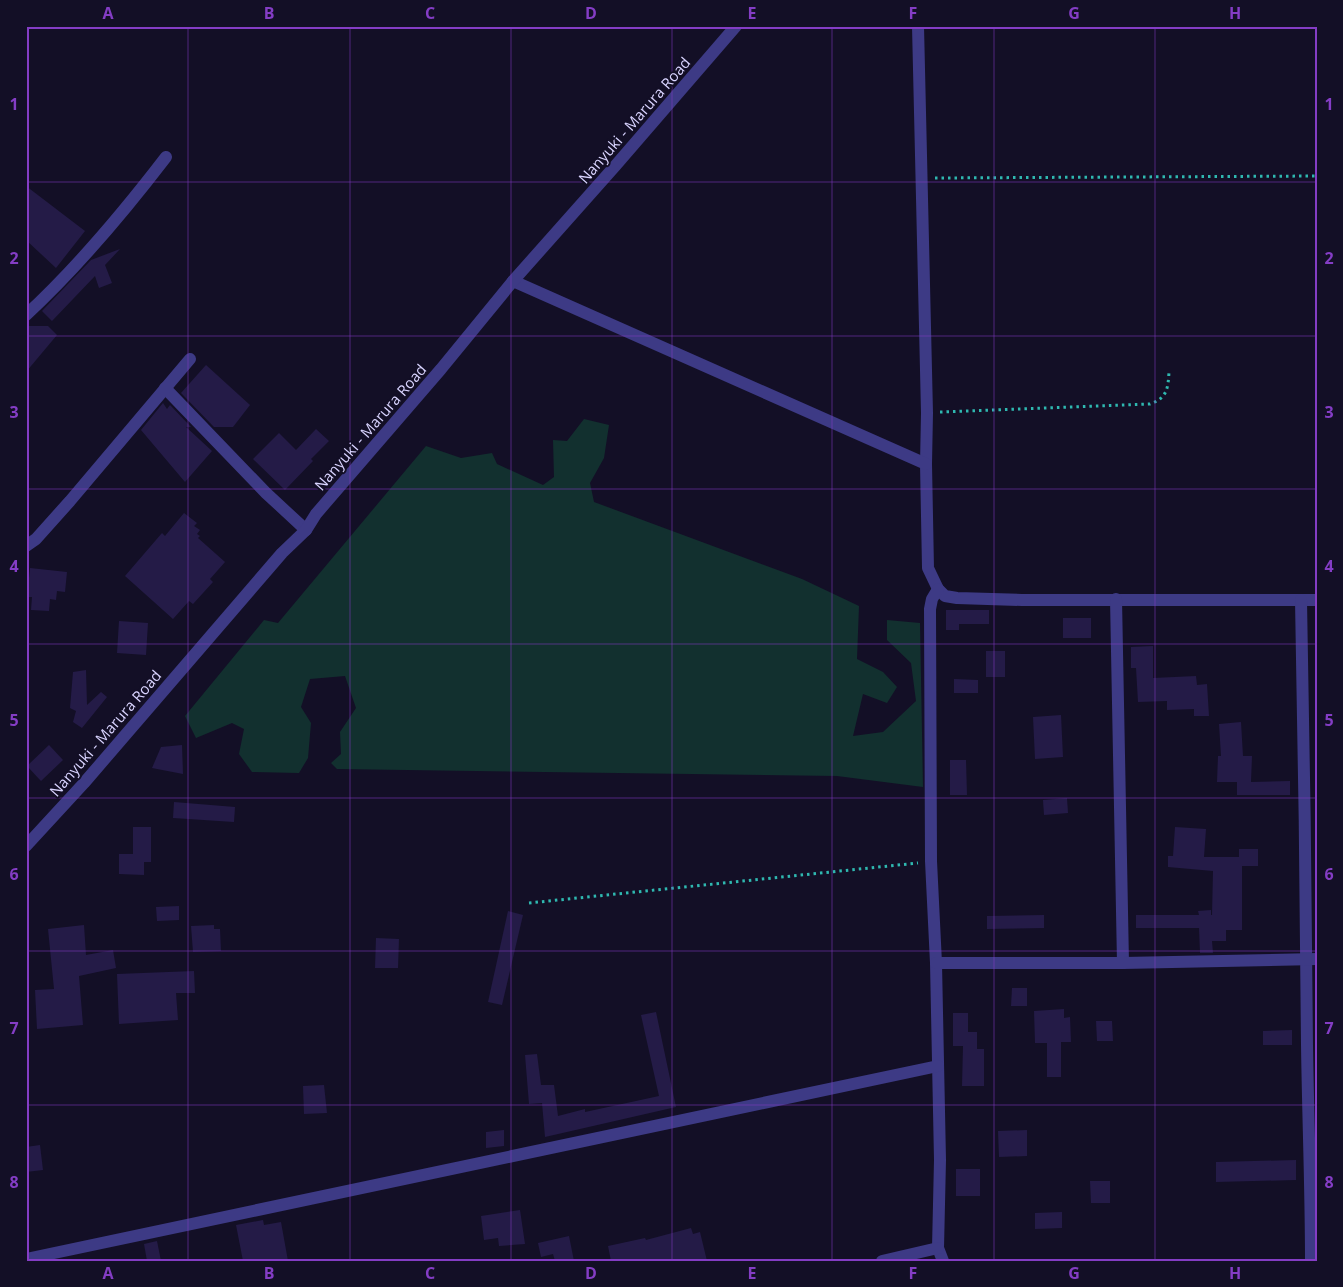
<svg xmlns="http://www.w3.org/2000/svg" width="1343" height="1287" font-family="'Open Sans',sans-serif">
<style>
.green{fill:#12302f}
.building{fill:#241b47}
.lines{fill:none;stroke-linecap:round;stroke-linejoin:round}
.path{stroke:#2fb8b0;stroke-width:3;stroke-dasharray:2.5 4;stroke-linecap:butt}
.minor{stroke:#3d3a85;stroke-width:12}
.grid{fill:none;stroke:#843dc5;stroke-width:1;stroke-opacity:0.55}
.labels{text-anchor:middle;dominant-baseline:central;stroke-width:4;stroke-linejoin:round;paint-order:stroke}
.street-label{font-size:15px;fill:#d9d4ff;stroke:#130f26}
.neatline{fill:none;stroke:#843dc5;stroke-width:2}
.grid-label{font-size:16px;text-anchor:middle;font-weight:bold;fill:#843dc5}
</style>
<rect width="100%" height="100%" fill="#130f26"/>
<path class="green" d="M 584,419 L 609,425 L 604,458 L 590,483 L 594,502 L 802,579 L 859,606 L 857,659 L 883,672 L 897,687 L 887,703 L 863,694 L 853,736 L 883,732 L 916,701 L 911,663 L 887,640 L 887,620 L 920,623 L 923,787 L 837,776 L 337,769 L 331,763 L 341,754 L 340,732 L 356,708 L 345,676 L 310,679 L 301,707 L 311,723 L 308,758 L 299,773 L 252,772 L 239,754 L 244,729 L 232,723 L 196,738 L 185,716 L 264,620 L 278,623 L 426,446 L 461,458 L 492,453 L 497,464 L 543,485 L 554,477 L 553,440 L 567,441 Z"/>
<g class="building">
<path d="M 26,186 L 85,231 L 56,268 L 26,240 Z"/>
<path d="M 120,249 L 105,265 L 112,283 L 99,288 L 95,276 L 52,321 L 42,311 L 91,260 Z"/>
<path d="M 26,326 L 48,326 L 57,335 L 26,372 Z"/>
<path d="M 206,365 L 250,405 L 233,427 L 214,427 L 181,393 Z"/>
<path d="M 163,403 L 167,409 L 170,405 L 191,427 L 186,427 L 212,451 L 185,482 L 141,430 Z"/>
<path d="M 316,429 L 329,441 L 311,459 L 313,461 L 285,490 L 253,459 L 279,433 L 296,450 Z"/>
<path d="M 184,513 L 197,523 L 194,526 L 200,530 L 197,534 L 200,536 L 198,538 L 225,562 L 210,579 L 213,582 L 193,604 L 189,601 L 173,619 L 125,576 L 162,533 L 165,536 Z"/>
<path d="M 30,568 L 67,572 L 65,592 L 57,591 L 56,600 L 50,599 L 49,611 L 31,610 L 32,597 L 27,597 Z"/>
<path d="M 946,610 L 989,610 L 989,624 L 959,624 L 959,630 L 946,630 Z"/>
<rect x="1063" y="618" width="28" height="20"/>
<path d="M 119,621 L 148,623 L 146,655 L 117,653 Z"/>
<path d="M 1153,646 L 1153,678 L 1196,676 L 1197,685 L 1207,684 L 1209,716 L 1194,716 L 1194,709 L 1167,710 L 1167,701 L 1138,702 L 1136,668 L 1131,668 L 1131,647 Z"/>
<rect x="986" y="651" width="19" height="26"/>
<path d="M 86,670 L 87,705 L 101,692 L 107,697 L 82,728 L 73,722 L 76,711 L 70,708 L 73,672 Z"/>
<path d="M 954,679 L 978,680 L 978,693 L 954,693 Z"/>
<path d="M 1061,715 L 1063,757 L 1035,759 L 1033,717 Z"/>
<path d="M 1241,722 L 1243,756 L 1252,756 L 1251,782 L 1290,781 L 1290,795 L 1237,795 L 1237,782 L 1217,782 L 1218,756 L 1221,756 L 1219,724 Z"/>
<path d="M 49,745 L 63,760 L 41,781 L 27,766 Z"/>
<path d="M 182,745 L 183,774 L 152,768 L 161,747 Z"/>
<path d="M 950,760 L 966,760 L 967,795 L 950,795 Z"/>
<path d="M 1067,798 L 1068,813 L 1044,815 L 1043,800 Z"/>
<path d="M 174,802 L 235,807 L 234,822 L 173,818 Z"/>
<path d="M 133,827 L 151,827 L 151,862 L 144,862 L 144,875 L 119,874 L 119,854 L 133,854 Z"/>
<path d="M 1175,827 L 1206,829 L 1204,857 L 1239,857 L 1239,849 L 1258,849 L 1258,866 L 1242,866 L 1242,930 L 1226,930 L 1226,941 L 1212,941 L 1213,953 L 1200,953 L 1199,928 L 1136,928 L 1136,915 L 1199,915 L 1198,911 L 1211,910 L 1211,915 L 1212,915 L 1213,871 L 1168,867 L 1168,856 L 1173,856 Z"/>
<path d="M 179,906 L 179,920 L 157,921 L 156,907 Z"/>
<path d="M 508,911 L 523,915 L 502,1005 L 488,1002 Z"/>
<path d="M 1044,915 L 1044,928 L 987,929 L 987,916 Z"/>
<path d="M 84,925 L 86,955 L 113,950 L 116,968 L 79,976 L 83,1025 L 37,1029 L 35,990 L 54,989 L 48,929 Z"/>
<path d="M 214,925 L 214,929 L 220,929 L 221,951 L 193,952 L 191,926 Z"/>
<path d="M 376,938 L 399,939 L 398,968 L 375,968 Z"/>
<path d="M 194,971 L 195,993 L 176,993 L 178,1020 L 119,1024 L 117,974 Z"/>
<path d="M 1012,988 L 1027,988 L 1027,1006 L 1011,1006 Z"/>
<path d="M 1064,1009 L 1064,1018 L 1070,1017 L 1071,1042 L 1061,1042 L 1061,1077 L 1047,1077 L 1047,1043 L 1035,1043 L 1034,1011 Z"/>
<path d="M 656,1012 L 676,1107 L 545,1137 L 542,1103 L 529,1104 L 525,1055 L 537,1054 L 541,1085 L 554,1085 L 558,1116 L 585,1109 L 585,1112 L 659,1096 L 641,1015 Z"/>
<path d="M 953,1013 L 968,1013 L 968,1032 L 977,1032 L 977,1049 L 984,1049 L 984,1086 L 962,1086 L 963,1046 L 953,1046 Z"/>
<path d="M 1096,1021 L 1112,1021 L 1113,1041 L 1097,1041 Z"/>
<path d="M 1292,1030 L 1292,1045 L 1263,1045 L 1263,1031 Z"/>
<path d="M 324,1085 L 327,1113 L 304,1114 L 303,1086 Z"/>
<path d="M 504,1130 L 504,1146 L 486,1148 L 486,1132 Z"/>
<path d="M 1027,1130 L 1027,1156 L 999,1157 L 998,1131 Z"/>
<path d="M 40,1145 L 43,1170 L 26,1172 L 26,1147 Z"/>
<path d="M 1296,1160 L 1296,1180 L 1216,1182 L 1216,1162 Z"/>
<rect x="956" y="1169" width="24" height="27"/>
<path d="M 1090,1181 L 1110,1181 L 1110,1203 L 1091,1203 Z"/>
<path d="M 520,1210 L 525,1244 L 499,1246 L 498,1238 L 484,1240 L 481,1216 Z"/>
<path d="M 1062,1212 L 1062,1228 L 1035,1229 L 1035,1213 Z"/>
<path d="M 263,1220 L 264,1225 L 281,1222 L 288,1261 L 243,1261 L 236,1225 Z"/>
<path d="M 691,1228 L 693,1234 L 700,1232 L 707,1261 L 611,1261 L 608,1246 L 645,1238 L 646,1240 Z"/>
<path d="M 569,1236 L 574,1261 L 555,1261 L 553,1254 L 541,1257 L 538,1243 Z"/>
<path d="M 157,1241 L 161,1261 L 147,1261 L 144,1244 Z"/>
</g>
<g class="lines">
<g class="path">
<path d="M 935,178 L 1317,176"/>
<path d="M 940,412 L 1150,404 C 1167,398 1168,389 1169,372"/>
<path d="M 529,903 L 918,863"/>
</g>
<g class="minor">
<path d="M 918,26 L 927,413 L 926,464 L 928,568 L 938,589 L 945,596 L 957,598 L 1022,600 L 1317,600"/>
<path d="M 513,281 L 926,464"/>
<path d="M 26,315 C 78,267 123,213 166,157"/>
<path d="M 165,388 L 266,493 L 306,530"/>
<path d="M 26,546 L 36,539 L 70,501 L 190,359"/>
<path d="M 938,589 L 932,599 L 930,609 L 931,861 L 936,963 L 940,1160 L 938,1248 L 943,1261"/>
<path d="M 1116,599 L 1123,963"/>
<path d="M 1301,600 C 1304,748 1306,897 1307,1045 C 1308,1117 1311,1189 1311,1261"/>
<path d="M 26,846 L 84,783 L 282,553 L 306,530 L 316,514 L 441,369 L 513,281 L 616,165 L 736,26"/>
<path d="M 936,963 L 1123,963 L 1317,959"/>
<path d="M 26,1259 L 938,1066"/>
<path d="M 882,1261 L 938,1248"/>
</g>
</g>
<path class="grid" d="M 188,26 L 188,1261M 350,26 L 350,1261M 511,26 L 511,1261M 672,26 L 672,1261M 832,26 L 832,1261M 994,26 L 994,1261M 1155,26 L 1155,1261M 26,182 L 1317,182M 26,336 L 1317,336M 26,489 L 1317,489M 26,644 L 1317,644M 26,798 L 1317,798M 26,951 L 1317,951M 26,1105 L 1317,1105"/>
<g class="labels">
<g class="street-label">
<text transform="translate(634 120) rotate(-49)">Nanyuki - Marura Road</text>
<text transform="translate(370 427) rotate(-49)">Nanyuki - Marura Road</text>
<text transform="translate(105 733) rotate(-49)">Nanyuki - Marura Road</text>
</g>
</g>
<rect width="1343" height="1287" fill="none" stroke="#130f26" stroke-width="55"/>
<rect x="28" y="28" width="1288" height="1232" class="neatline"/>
<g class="grid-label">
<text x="108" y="19">A</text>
<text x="269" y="19">B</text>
<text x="430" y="19">C</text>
<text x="591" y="19">D</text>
<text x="752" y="19">E</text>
<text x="913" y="19">F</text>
<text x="1074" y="19">G</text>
<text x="1235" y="19">H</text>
<text x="14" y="110">1</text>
<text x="1329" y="110">1</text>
<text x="14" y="264">2</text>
<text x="1329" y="264">2</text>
<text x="14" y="418">3</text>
<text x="1329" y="418">3</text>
<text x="14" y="572">4</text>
<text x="1329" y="572">4</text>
<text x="14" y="726">5</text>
<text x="1329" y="726">5</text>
<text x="14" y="880">6</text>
<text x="1329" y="880">6</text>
<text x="14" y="1034">7</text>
<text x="1329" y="1034">7</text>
<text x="14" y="1188">8</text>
<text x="1329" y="1188">8</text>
<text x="108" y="1279">A</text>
<text x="269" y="1279">B</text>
<text x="430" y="1279">C</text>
<text x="591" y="1279">D</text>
<text x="752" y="1279">E</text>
<text x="913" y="1279">F</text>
<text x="1074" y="1279">G</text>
<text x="1235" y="1279">H</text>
</g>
</svg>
